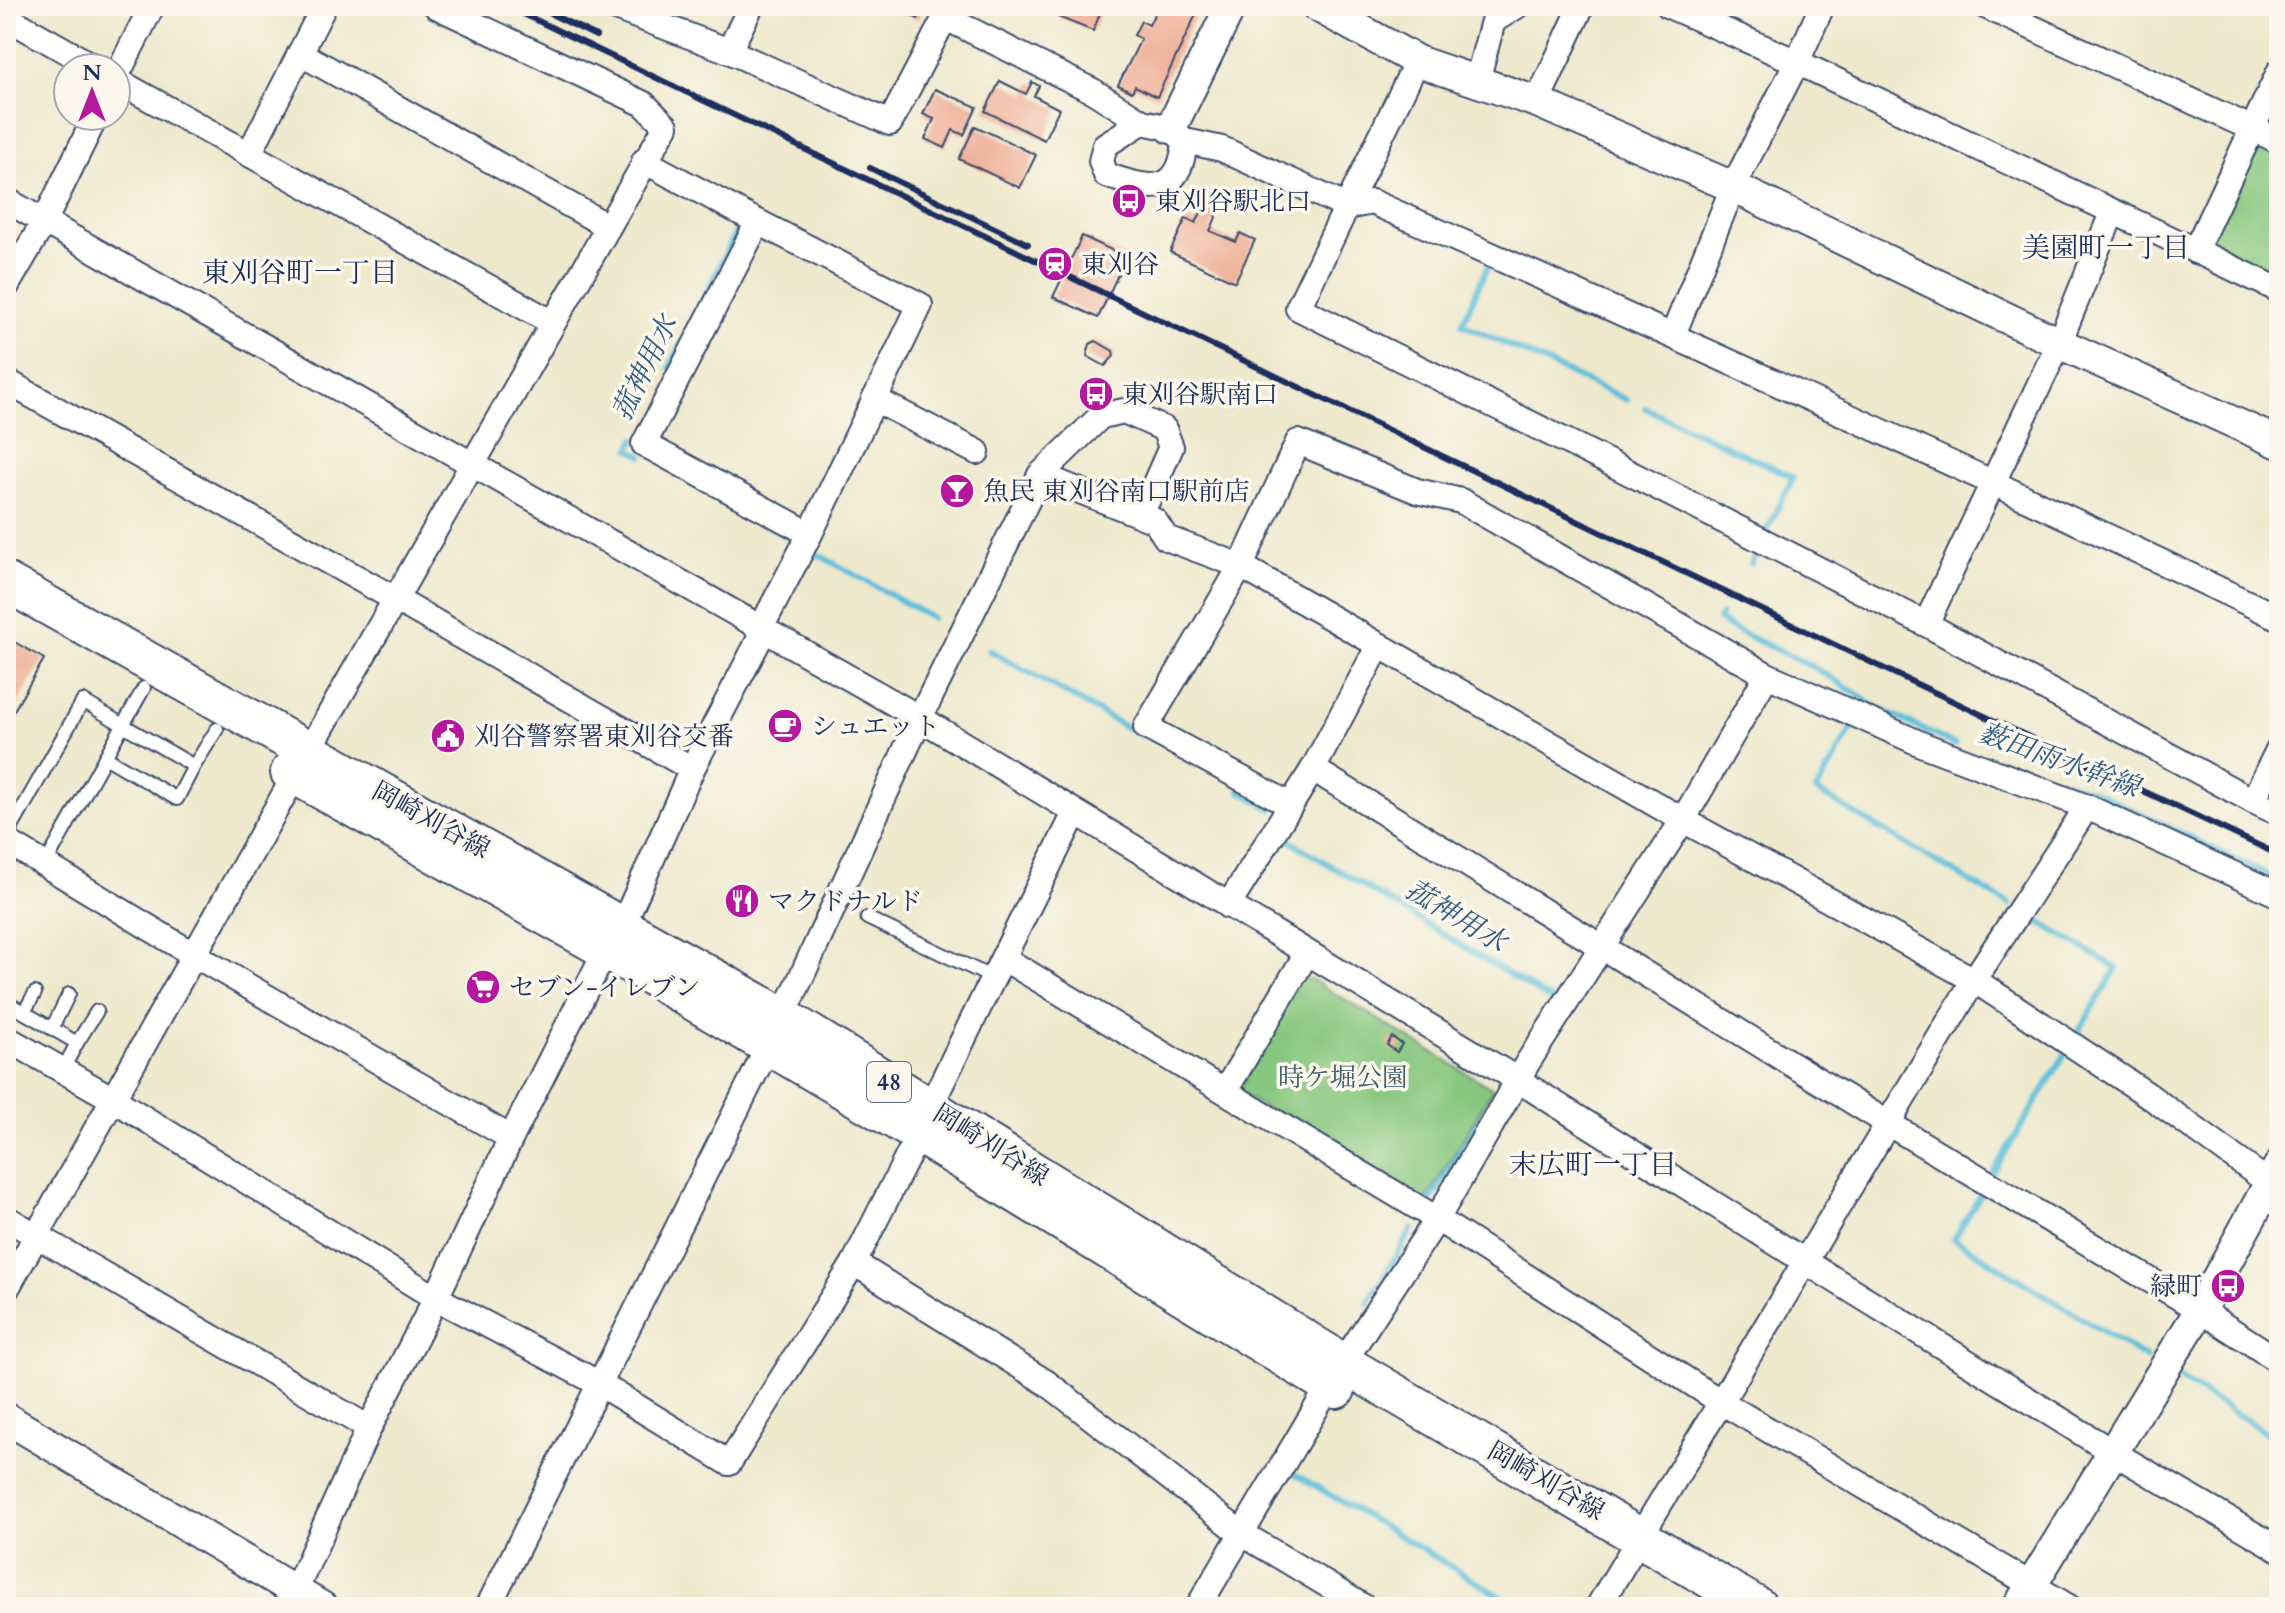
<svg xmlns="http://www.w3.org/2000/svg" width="2285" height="1613" font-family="Cardo,'Noto Serif JP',serif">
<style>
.green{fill:#88c77f;stroke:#527b6e;stroke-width:2}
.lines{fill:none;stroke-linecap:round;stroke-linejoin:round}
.stream{stroke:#5dbfdb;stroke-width:6}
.building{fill:#eeab93}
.service-casing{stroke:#3b4b6e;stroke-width:16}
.minor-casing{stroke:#3b4b6e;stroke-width:28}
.tertiary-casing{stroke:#3b4b6e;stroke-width:34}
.primary-casing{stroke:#3b4b6e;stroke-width:42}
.service{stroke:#fff;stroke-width:12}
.minor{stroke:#fff;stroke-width:24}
.tertiary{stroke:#fff;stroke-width:30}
.primary{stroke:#fff;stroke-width:38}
.rail{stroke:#1b2f5e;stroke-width:6}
.labels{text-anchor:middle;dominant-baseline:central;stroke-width:7;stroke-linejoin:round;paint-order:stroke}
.shield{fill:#fbf7ec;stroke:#5e6b89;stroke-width:2}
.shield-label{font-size:24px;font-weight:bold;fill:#1b2f5e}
.poi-label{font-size:26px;fill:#1b2f5e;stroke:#fbf7ec;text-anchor:start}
.street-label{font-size:26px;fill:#1b2f5e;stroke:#fbf7ec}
.park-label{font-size:26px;fill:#3c5d68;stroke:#fbf7ec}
.neighbourhood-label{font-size:28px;fill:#1b2f5e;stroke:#fbf7ec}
.water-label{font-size:28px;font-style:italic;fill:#2f5a84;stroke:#fbf7ec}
</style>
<rect width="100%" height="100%" fill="#fbf7ec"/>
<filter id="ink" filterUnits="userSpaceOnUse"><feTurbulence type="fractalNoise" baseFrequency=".0125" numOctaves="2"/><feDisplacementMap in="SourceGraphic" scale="16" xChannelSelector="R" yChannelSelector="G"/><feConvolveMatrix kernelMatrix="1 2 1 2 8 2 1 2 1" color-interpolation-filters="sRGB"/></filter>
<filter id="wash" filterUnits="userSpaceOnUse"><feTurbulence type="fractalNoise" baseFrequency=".006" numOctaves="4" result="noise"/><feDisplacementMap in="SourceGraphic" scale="32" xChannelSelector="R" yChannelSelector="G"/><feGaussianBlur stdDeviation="1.8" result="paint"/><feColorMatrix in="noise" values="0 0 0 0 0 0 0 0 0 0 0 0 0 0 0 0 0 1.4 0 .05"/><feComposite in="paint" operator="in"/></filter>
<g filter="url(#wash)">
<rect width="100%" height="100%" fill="#eee8cc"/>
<g class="green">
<path d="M 2262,144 L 2279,152 L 2279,280 L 2215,250 L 2211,239 L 2253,145 Z"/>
<path d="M 1300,979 L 1311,979 L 1493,1089 L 1425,1202 L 1238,1092 Z"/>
</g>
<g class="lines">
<g class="stream">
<path d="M 645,6 L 718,32"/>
<path d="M 742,41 L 814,74"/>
<path d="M 1489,263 L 1462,324 L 1627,400"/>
<path d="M 670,368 L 737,230"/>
<path d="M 1645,408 L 1793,477 L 1767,531"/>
<path d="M 635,439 L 630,449 L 642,456"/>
<path d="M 680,477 L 788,537"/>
<path d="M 819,555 L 932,618"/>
<path d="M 1751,564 L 1759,546"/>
<path d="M 1721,615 L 1718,620 L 1727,626 L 1815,668 L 1865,699 L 1865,705"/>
<path d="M 989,650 L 1140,735"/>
<path d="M 1866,702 L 1955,745"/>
<path d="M 1855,723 L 1816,791 L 2010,905"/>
<path d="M 1999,761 L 2091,790 L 2279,880"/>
<path d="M 1240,791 L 1272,809"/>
<path d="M 1284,837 L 1554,1002 L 1553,1004"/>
<path d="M 2029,916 L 2117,968 L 2077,1034"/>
<path d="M 1993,1173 L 2067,1051"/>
<path d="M 1984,1189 L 1954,1239 L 2146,1358"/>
<path d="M 1428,1204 L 1493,1098"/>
<path d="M 1368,1303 L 1412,1229"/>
<path d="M 2180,1379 L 2279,1440"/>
<path d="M 1297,1475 L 1519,1607"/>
</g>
</g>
<g id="blocks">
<g class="building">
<path d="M 903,6 L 924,6 L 918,19 L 901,11 Z"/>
<path d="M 1063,6 L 1103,6 L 1093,31 L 1058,17 Z"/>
<path d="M 1158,6 L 1200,6 L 1157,97 L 1135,86 L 1132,92 L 1118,85 L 1141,39 L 1134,35 L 1141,21 L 1149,25 Z"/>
<path d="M 1000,81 L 1026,94 L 1032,82 L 1039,86 L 1034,96 L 1059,109 L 1044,140 L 985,111 Z"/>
<path d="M 935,89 L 977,107 L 964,135 L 953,130 L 945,148 L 925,139 L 934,119 L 923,114 Z"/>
<path d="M 975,126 L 1036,155 L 1020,188 L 959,159 Z"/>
<path d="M 1213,202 L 1221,206 L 1210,231 L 1236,242 L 1240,233 L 1255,240 L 1235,282 L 1170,252 L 1186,218 L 1196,223 L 1202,210 L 1208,212 Z"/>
<path d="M 1082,236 L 1126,257 L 1098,318 L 1053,297 Z"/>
<path d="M 1096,341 L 1113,351 L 1114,356 L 1105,366 L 1087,356 L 1090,344 Z"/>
<path d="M 6,637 L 44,659 L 6,724 Z"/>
<path d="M 1392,1037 L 1402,1044 L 1397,1052 L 1387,1045 Z"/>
</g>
</g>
</g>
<g filter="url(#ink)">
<use href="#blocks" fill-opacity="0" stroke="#3b4b6e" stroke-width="2"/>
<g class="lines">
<g class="service-casing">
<g id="service">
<path d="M 105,757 L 177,799 L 194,766"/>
<path d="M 6,838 L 83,701 L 123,725 L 144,688"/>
<path d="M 45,865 L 123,725 L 194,766 L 217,729"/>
<path d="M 867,918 L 993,978"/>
<path d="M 6,1002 L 77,1043 L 62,1071"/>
<path d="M 24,1012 L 35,993"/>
<path d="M 52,1028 L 69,994"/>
<path d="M 77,1043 L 97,1011"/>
</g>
</g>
<g class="minor-casing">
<g id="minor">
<path d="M 610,6 L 729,51 L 890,123 L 951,6"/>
<path d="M 1669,6 L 1797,62 L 2279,290"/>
<path d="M 1985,6 L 2279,141"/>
<path d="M 6,17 L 96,68"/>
<path d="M 946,18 L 1093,91 L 1142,122 L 1171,128 L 1185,141 L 1222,149 L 1347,207 L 1372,202 C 1676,336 1979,474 2279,618"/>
<path d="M 729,51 L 751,6"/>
<path d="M 300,53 L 607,226"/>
<path d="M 1417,61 L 1298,308 L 1608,462 L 1926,624 L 2253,801"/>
<path d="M 116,77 L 152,6"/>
<path d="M 116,80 L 553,323"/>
<path d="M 1477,81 L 1493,21 L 1517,6"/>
<path d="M 1537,102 L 1579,12 L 1580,6"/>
<path d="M 1142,122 L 1105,145 L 1101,161 L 1106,175 C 1149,190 1180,198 1185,141"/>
<path d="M 249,154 L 324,6"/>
<path d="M 644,161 L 758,222"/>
<path d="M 6,200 L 920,718 L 1518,1080 L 1806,1262 L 2114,1453 L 2279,1549"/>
<path d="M 2195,251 L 2279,72"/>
<path d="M 6,287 L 44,222 L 96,116"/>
<path d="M 1673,335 L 1733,187 L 1797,62 L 1822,6"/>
<path d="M 6,381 L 395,599 L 692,769 L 758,642 L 761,628 L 810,534 L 920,305 L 758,222 L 644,444 L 810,534"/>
<path d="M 874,399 L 977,452"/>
<path d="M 1040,475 L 1155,521 L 1166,538 L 1241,566 L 1683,820 L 1528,1062 L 1437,1219 L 1343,1363 L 1198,1607"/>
<path d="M 1926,624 L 2059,343 L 2112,213"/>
<path d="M 1767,675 L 1683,820 L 1974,980 L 2148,1095 L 2279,1190"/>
<path d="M 2279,748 L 2253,801 L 2279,813"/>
<path d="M 1313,769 L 1889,1124 L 2200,1310 L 2279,1361"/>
<path d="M 1289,804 L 1146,727 L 1241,566 L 1298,442 L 1417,491 L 1461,501 L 1767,675 L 1921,744 L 2087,807 L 2279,895"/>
<path d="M 6,841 L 196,956 L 511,1138"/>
<path d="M 1228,906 L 1313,769 L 1379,645"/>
<path d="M 1003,958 L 1075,813"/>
<path d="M 6,1038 L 113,1099 L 436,1298 L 598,1383 L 729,1463 L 854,1263 L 919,1134"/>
<path d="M 1225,1091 L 1307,953"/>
<path d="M 930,1107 L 1003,958 L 1437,1219 L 1721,1402 L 2069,1607"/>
<path d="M 6,1218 L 369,1428"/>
<path d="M 854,1263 L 1047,1383 L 1241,1533 L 1364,1607"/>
<path d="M 6,1290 L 308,752 L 666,126 L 644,104 L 436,6"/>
<path d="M 288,1607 L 369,1428 L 436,1298 L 511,1138 L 619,924 L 629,911 L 692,769"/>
<path d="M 488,1607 L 783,1017 L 920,718 L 1040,475 L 1101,416 L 1124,411 L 1164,429 L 1171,447 L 1141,515"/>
<path d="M 1598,1607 L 1974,980 L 2087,807"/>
</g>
</g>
<g class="tertiary-casing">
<g id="tertiary">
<path d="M 1317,6 L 1417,61 L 1537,102 L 1733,187 L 2059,343 L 2279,443"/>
<path d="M 1171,128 L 1231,6"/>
<path d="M 6,1418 L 322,1607"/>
<path d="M 2018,1607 L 2200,1310 L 2279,1166"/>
</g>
</g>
<g class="primary-casing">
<g id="primary">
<path d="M 6,582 L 783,1017 L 1343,1363 L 1758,1607"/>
<path d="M 290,772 L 607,950 L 919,1134 L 1336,1389"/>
</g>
</g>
<use href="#service" class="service"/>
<use href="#minor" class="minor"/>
<use href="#tertiary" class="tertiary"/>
<use href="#primary" class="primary"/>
<g class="rail">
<path d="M 507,6 L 1887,670 L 2279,855"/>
<path d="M 535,6 L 596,36"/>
<path d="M 870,168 L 1028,244"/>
</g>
</g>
</g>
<defs>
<g id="bus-disc" transform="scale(1.8)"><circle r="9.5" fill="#b5179e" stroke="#fbf7ec"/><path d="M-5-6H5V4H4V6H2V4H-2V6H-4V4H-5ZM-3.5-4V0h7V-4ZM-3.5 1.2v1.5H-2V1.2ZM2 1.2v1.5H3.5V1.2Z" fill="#fff"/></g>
<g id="station-disc" transform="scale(1.8)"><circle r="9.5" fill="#b5179e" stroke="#fbf7ec"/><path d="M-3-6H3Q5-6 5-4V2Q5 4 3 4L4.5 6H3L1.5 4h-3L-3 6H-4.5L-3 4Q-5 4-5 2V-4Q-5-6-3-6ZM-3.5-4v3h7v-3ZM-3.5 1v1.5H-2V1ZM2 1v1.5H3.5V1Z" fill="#fff"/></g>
<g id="bar-disc" transform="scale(1.8)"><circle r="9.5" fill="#b5179e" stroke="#fbf7ec"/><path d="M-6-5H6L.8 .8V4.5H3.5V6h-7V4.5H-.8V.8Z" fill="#fff"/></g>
<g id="cafe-disc" transform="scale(1.8)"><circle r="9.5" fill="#b5179e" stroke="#fbf7ec"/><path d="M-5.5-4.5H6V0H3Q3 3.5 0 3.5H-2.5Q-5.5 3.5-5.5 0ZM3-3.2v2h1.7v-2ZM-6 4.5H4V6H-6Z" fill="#fff"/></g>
<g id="civic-disc" transform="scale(1.8)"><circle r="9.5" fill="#b5179e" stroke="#fbf7ec"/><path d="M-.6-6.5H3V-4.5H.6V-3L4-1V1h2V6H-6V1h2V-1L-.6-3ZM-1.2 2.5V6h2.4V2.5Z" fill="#fff"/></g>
<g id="restaurant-disc" transform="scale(1.8)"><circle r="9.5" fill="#b5179e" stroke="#fbf7ec"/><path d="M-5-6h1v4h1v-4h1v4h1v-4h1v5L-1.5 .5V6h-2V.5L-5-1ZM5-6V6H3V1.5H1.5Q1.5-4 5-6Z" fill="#fff"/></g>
<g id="supermarket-disc" transform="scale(1.8)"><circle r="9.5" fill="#b5179e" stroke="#fbf7ec"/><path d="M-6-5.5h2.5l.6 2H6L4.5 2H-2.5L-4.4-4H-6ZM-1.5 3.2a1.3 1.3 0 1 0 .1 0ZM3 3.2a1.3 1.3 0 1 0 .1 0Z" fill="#fff"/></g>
</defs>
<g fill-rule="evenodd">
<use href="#bus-disc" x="1129" y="201"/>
<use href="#station-disc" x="1055" y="264"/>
<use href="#bus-disc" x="1096" y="394"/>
<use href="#bar-disc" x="957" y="491"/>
<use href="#cafe-disc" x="785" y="726"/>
<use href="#civic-disc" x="448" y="736"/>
<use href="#restaurant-disc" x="742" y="901"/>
<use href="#supermarket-disc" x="483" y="987"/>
<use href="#bus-disc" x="2228" y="1286"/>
</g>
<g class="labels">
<rect class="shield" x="867" y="1062" width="44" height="40" rx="6"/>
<g class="shield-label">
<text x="889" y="1082">48</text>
</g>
<g class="poi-label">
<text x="1155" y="201">東刈谷駅北口</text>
<text x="1081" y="264">東刈谷</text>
<text x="1122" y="394">東刈谷駅南口</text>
<text x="983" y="491">魚民 東刈谷南口駅前店</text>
<text x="811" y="726">シュエット</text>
<text x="474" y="736">刈谷警察署東刈谷交番</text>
<text x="768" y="901">マクドナルド</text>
<text x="509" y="987">セブン-イレブン</text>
<text x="2202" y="1286" text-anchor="end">緑町</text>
</g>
<g class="street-label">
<text transform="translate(431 820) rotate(29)">岡崎刈谷線</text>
<text transform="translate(991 1145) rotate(32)">岡崎刈谷線</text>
<text transform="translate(1546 1481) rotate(30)">岡崎刈谷線</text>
</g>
<g class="park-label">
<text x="1343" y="1077">時ケ堀公園</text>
</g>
<g class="neighbourhood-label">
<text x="2106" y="248">美園町一丁目</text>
<text x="300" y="273">東刈谷町一丁目</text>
<text x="1593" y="1165">末広町一丁目</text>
</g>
<g class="water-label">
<text transform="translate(645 368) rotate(-64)">菰神用水</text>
<text transform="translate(2059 760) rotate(20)">薮田雨水幹線</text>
<text transform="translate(1456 916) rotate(31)">菰神用水</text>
</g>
</g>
<rect width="2285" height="1613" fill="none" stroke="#fbf7ec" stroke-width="32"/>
<g transform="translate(92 92)"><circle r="38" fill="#fbf7ec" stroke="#a1a7b3" stroke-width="2"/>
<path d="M0-6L14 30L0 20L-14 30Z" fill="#b5179e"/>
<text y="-12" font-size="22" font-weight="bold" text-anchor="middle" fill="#1b2f5e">N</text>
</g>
</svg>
